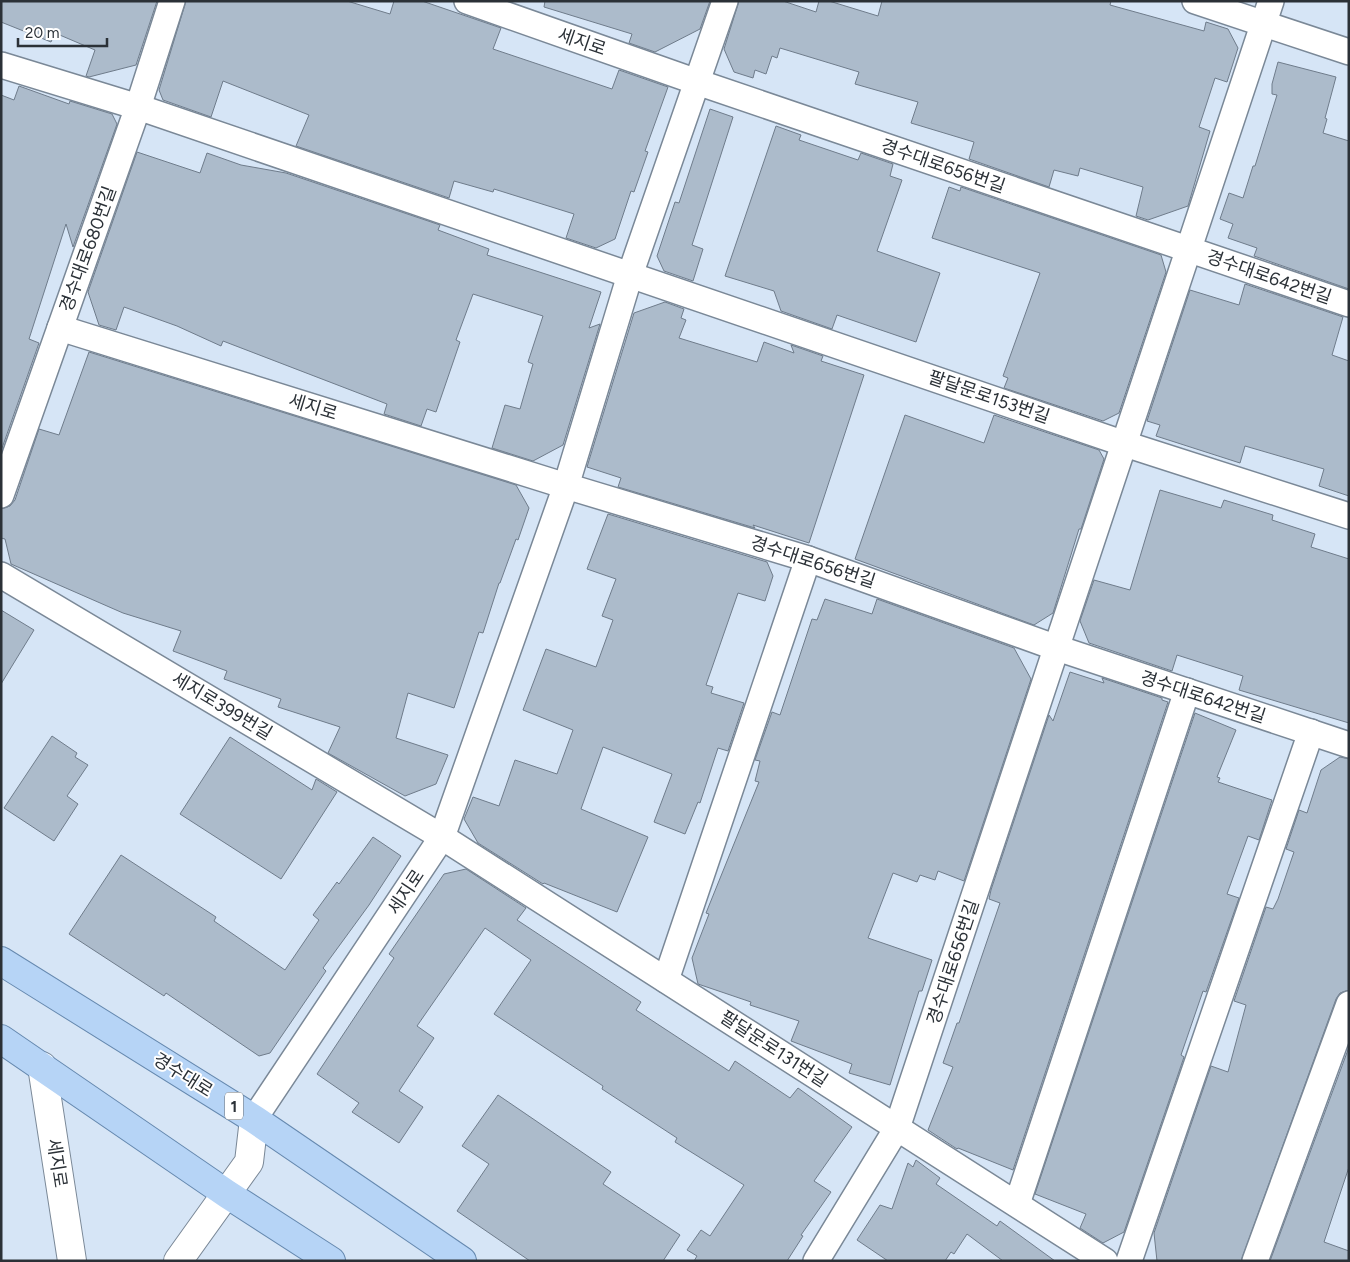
<svg xmlns="http://www.w3.org/2000/svg" width="1350" height="1262" font-family="Figtree,'Noto Sans KR',sans-serif">
<style>
.building{fill:#acbbcb;stroke:#6f7c8b}
.lines{fill:none;stroke-linecap:round;stroke-linejoin:round}
.street-casing{stroke:#7a8897;stroke-width:28}
.secondary-casing{stroke:#7a8897;stroke-width:30}
.primary-casing{stroke:#6689af;stroke-width:30}
.street{stroke:#fff;stroke-width:25}
.secondary{stroke:#fff;stroke-width:28}
.primary{stroke:#b6d4f6;stroke-width:28}
.labels{text-anchor:middle;dominant-baseline:central;stroke-width:4;stroke-linejoin:round;paint-order:stroke}
.shield{fill:#fff;stroke:#6b6f73;stroke-width:1}
.shield-label{font-size:16px;font-weight:bold;fill:#2b3137}
.street-label{font-size:18px;fill:#2b3137;stroke:#fff}
</style>
<rect width="100%" height="100%" fill="#d6e5f6"/>
<g class="building">
<path d="M 1,1 L 157,1 L 136,65 L 89,77 L 86,76 L 95,50 L 55,33 L 51,42 L 1,22 Z"/>
<path d="M 186,1 L 347,1 L 390,14 L 394,1 L 422,1 L 501,28 L 493,49 L 612,89 L 619,70 L 668,87 L 645,151 L 648,152 L 634,192 L 631,191 L 615,239 L 596,248 L 566,238 L 574,214 L 494,189 L 493,192 L 454,181 L 449,198 L 296,146 L 309,115 L 223,81 L 211,117 L 163,100 L 159,90 Z"/>
<path d="M 545,1 L 710,1 L 700,29 L 655,52 L 629,43 L 632,34 L 544,7 Z"/>
<path d="M 739,1 L 783,1 L 816,12 L 819,1 L 829,1 L 878,16 L 882,1 L 1111,1 L 1110,5 L 1204,31 L 1206,22 L 1228,29 L 1238,48 L 1227,82 L 1215,78 L 1199,127 L 1210,131 L 1188,206 L 1148,220 L 1136,216 L 1143,187 L 1080,168 L 1078,176 L 1054,170 L 1049,187 L 969,159 L 974,142 L 911,123 L 918,102 L 855,84 L 859,72 L 780,48 L 777,58 L 772,56 L 766,74 L 755,70 L 753,78 L 734,72 L 724,49 Z"/>
<path d="M 1278,62 L 1336,77 L 1325,118 L 1327,119 L 1323,133 L 1349,141 L 1349,289 L 1254,256 L 1257,248 L 1228,238 L 1233,224 L 1220,219 L 1229,193 L 1243,198 L 1253,166 L 1255,166 L 1277,95 L 1272,94 L 1272,84 Z"/>
<path d="M 19,86 L 69,104 L 70,101 L 112,114 L 117,124 L 73,247 L 66,224 L 29,339 L 39,343 L 1,451 L 1,95 L 14,100 Z"/>
<path d="M 710,109 L 733,117 L 692,245 L 703,249 L 693,281 L 664,271 L 657,256 L 675,202 L 679,203 Z"/>
<path d="M 776,126 L 801,135 L 799,140 L 858,160 L 861,153 L 893,164 L 890,176 L 902,180 L 877,251 L 940,273 L 916,342 L 837,315 L 832,329 L 781,311 L 774,291 L 725,276 Z"/>
<path d="M 137,152 L 200,173 L 207,153 L 241,165 L 286,173 L 440,225 L 438,230 L 489,249 L 487,255 L 601,292 L 589,328 L 600,324 L 563,445 L 533,461 L 492,448 L 505,405 L 520,409 L 533,364 L 528,362 L 543,316 L 473,294 L 456,340 L 460,342 L 436,412 L 427,409 L 421,426 L 384,414 L 387,404 L 223,341 L 221,346 L 177,326 L 124,307 L 116,330 L 99,325 L 88,292 Z"/>
<path d="M 949,187 L 960,191 L 961,187 L 1161,255 L 1166,272 L 1119,413 L 1103,421 L 1004,388 L 1008,378 L 1003,376 L 1040,273 L 932,238 Z"/>
<path d="M 1245,284 L 1343,317 L 1332,355 L 1349,361 L 1349,496 L 1319,486 L 1324,469 L 1245,446 L 1240,463 L 1156,436 L 1160,425 L 1147,421 L 1190,290 L 1239,305 Z"/>
<path d="M 665,302 L 684,309 L 681,318 L 686,320 L 679,338 L 757,362 L 764,342 L 794,353 L 791,345 L 823,356 L 821,361 L 864,375 L 809,543 L 753,525 L 755,528 L 618,487 L 621,478 L 587,467 L 634,313 Z"/>
<path d="M 89,352 L 516,485 L 529,508 L 518,540 L 516,539 L 500,583 L 499,583 L 483,633 L 479,632 L 454,708 L 408,693 L 396,738 L 448,755 L 436,784 L 405,796 L 328,753 L 340,727 L 278,707 L 281,699 L 224,679 L 227,671 L 173,651 L 181,631 L 123,613 L 11,564 L 5,539 L 1,538 L 1,509 L 10,506 L 15,500 L 39,429 L 59,435 Z"/>
<path d="M 905,415 L 984,443 L 994,415 L 1099,450 L 1104,459 L 1081,529 L 1079,529 L 1053,613 L 1034,625 L 855,559 Z"/>
<path d="M 1160,490 L 1221,508 L 1224,500 L 1273,515 L 1272,520 L 1315,534 L 1311,547 L 1349,559 L 1349,723 L 1239,690 L 1243,676 L 1177,655 L 1172,671 L 1089,643 L 1080,621 L 1094,580 L 1130,590 Z"/>
<path d="M 608,514 L 767,562 L 773,576 L 765,601 L 738,593 L 706,685 L 713,687 L 711,693 L 744,703 L 728,751 L 718,748 L 700,803 L 698,802 L 685,834 L 654,822 L 672,774 L 603,747 L 581,809 L 648,837 L 617,912 L 544,883 L 543,884 L 478,843 L 464,819 L 473,797 L 499,806 L 515,760 L 557,774 L 573,730 L 523,710 L 546,649 L 596,667 L 613,620 L 602,616 L 616,579 L 587,569 Z"/>
<path d="M 825,599 L 872,614 L 877,599 L 1014,648 L 1031,679 L 964,881 L 938,871 L 935,880 L 920,875 L 917,882 L 893,873 L 868,938 L 932,960 L 922,991 L 919,991 L 890,1085 L 849,1073 L 852,1064 L 791,1041 L 799,1021 L 750,1005 L 751,1002 L 698,984 L 692,958 L 709,914 L 706,913 L 759,782 L 755,781 L 760,761 L 755,760 L 772,712 L 780,715 L 812,619 L 817,620 Z"/>
<path d="M 1,610 L 34,630 L 1,684 Z"/>
<path d="M 1070,672 L 1104,683 L 1102,678 L 1162,698 L 1162,700 L 1168,702 L 1013,1170 L 958,1148 L 957,1149 L 928,1130 L 953,1067 L 943,1063 L 957,1023 L 959,1023 L 1000,903 L 989,899 L 991,890 L 1049,715 L 1053,721 Z"/>
<path d="M 1195,713 L 1236,730 L 1217,777 L 1220,778 L 1218,782 L 1272,800 L 1259,840 L 1248,836 L 1227,894 L 1239,898 L 1206,992 L 1203,991 L 1181,1055 L 1184,1057 L 1124,1232 L 1103,1243 L 1080,1228 L 1086,1214 L 1035,1194 Z"/>
<path d="M 52,736 L 77,753 L 75,757 L 88,765 L 67,796 L 78,804 L 54,841 L 4,808 Z"/>
<path d="M 230,737 L 312,790 L 316,779 L 337,792 L 281,879 L 180,814 Z"/>
<path d="M 1340,757 L 1349,759 L 1349,990 L 1340,993 L 1336,999 L 1241,1261 L 1157,1261 L 1154,1233 L 1211,1066 L 1228,1072 L 1246,1005 L 1234,1001 L 1266,907 L 1273,909 L 1278,899 L 1294,852 L 1286,849 L 1299,810 L 1307,813 L 1321,770 Z"/>
<path d="M 373,837 L 401,856 L 369,905 L 323,968 L 326,971 L 270,1053 L 259,1056 L 166,993 L 164,996 L 69,934 L 121,855 L 216,917 L 214,921 L 285,970 L 319,920 L 313,915 L 337,882 L 339,884 Z"/>
<path d="M 466,869 L 526,908 L 517,920 L 641,1002 L 636,1010 L 729,1071 L 735,1061 L 790,1098 L 798,1088 L 852,1127 L 814,1181 L 831,1192 L 801,1235 L 803,1236 L 787,1261 L 694,1261 L 697,1256 L 687,1250 L 701,1230 L 710,1236 L 744,1185 L 675,1142 L 677,1138 L 602,1089 L 603,1086 L 494,1014 L 531,960 L 485,928 L 417,1026 L 434,1038 L 399,1091 L 423,1107 L 399,1143 L 352,1112 L 359,1103 L 317,1074 L 394,958 L 389,954 L 444,874 Z"/>
<path d="M 1349,1047 L 1349,1167 L 1324,1242 L 1349,1251 L 1349,1261 L 1270,1261 Z"/>
<path d="M 498,1095 L 611,1172 L 603,1184 L 680,1235 L 663,1261 L 530,1261 L 457,1211 L 489,1164 L 462,1146 Z"/>
<path d="M 916,1160 L 940,1178 L 936,1184 L 997,1226 L 1000,1221 L 1055,1261 L 1003,1261 L 967,1234 L 954,1254 L 951,1252 L 945,1261 L 888,1261 L 857,1240 L 880,1205 L 892,1209 L 908,1163 L 913,1167 Z"/>
</g>
<g class="lines">
<g class="street-casing">
<g id="street">
<path d="M 467,1 L 697,82 L 1349,304"/>
<path d="M 1195,1 L 1349,52"/>
<path d="M 1,65 L 138,107 L 1125,444 L 1349,516"/>
<path d="M 60,328 L 566,486 L 808,559 L 1057,648 L 1349,745"/>
<path d="M 1,495 L 138,107 L 172,1"/>
<path d="M 1,575 L 442,837 L 1105,1261"/>
<path d="M 666,980 L 808,559"/>
<path d="M 254,1119 L 442,837 L 566,486 L 630,275 L 725,1"/>
<path d="M 1017,1204 L 1187,691"/>
<path d="M 816,1261 L 897,1128 L 1271,1"/>
<path d="M 1129,1261 L 1311,732"/>
<path d="M 1255,1261 L 1349,1004"/>
</g>
</g>
<g class="secondary-casing">
<g id="secondary">
<path d="M 42,1066 L 72,1261"/>
<path d="M 178,1261 L 249,1162 L 254,1119"/>
</g>
</g>
<g class="primary-casing">
<g id="primary">
<path d="M 1,961 L 254,1119 L 462,1261"/>
<path d="M 1,1039 L 227,1194 L 331,1261"/>
</g>
</g>
<use href="#street" class="street"/>
<use href="#secondary" class="secondary"/>
<use href="#primary" class="primary"/>
</g>
<g class="labels">
<rect class="shield" x="225" y="1092.5" width="18" height="27" rx="4"/>
<g class="shield-label">
<text x="234" y="1106">1</text>
</g>
<g class="street-label">
<text transform="translate(582 42) rotate(19)">세지로</text>
<text transform="translate(943 166) rotate(19)">경수대로656번길</text>
<text transform="translate(88 249) rotate(-70)">경수대로680번길</text>
<text transform="translate(1269 277) rotate(19)">경수대로642번길</text>
<text transform="translate(989 397) rotate(19)">팔달문로153번길</text>
<text transform="translate(313 407) rotate(17)">세지로</text>
<text transform="translate(813 562) rotate(18)">경수대로656번길</text>
<text transform="translate(1203 697) rotate(18)">경수대로642번길</text>
<text transform="translate(222 706) rotate(31)">세지로399번길</text>
<text transform="translate(406 892) rotate(-56)">세지로</text>
<text transform="translate(953 962) rotate(-72)">경수대로656번길</text>
<text transform="translate(774 1049) rotate(33)">팔달문로131번길</text>
<text transform="translate(183 1075) rotate(32)">경수대로</text>
<text transform="translate(57 1163) rotate(81)">세지로</text>
</g>
</g>
<rect width="1350" height="1262" fill="none" stroke="#2b3137" stroke-width="5"/>
<path d="M18 38v8h89v-8" fill="none" stroke="#2b3137" stroke-width="2.5"/>
<text x="25" y="38" font-size="15" fill="#2b3137" stroke="#ffffff" stroke-width="4" paint-order="stroke">20 m</text>
</svg>
